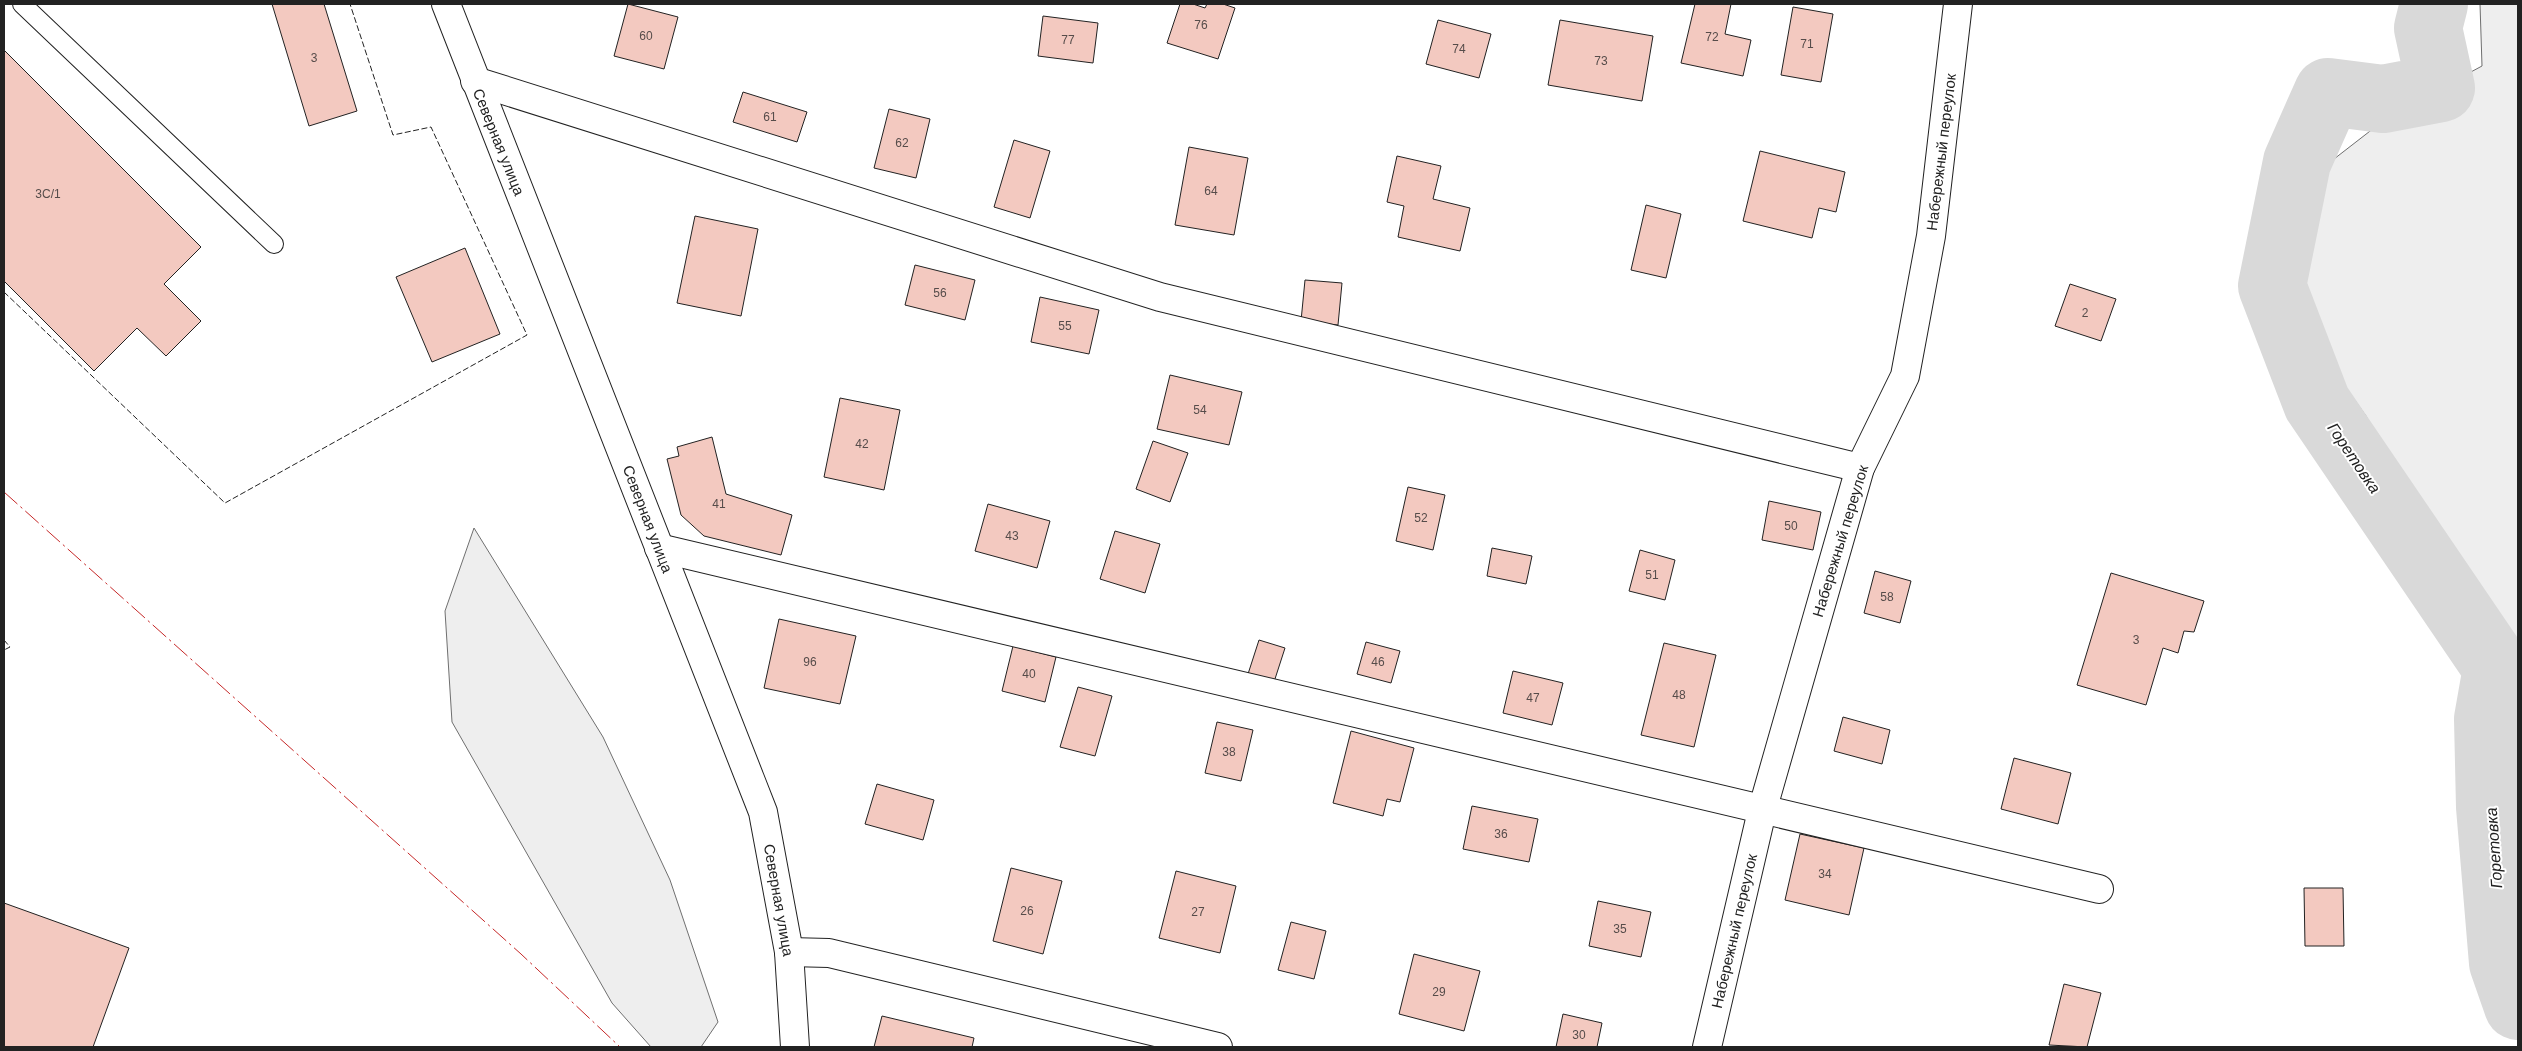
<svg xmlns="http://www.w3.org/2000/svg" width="2522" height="1051" font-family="Helvetica,sans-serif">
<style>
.green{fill:#eee;stroke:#6f6f6f}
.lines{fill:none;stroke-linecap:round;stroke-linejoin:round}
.river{stroke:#d9d9d9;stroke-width:68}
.building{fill:#f3c9c0;stroke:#222}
.service-casing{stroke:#222;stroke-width:20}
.minor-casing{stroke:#222;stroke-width:30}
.tertiary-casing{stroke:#222;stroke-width:30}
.service{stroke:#fff;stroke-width:18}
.minor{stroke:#fff;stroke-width:28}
.tertiary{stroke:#fff;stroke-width:28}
.fence{stroke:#222;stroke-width:1;stroke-dasharray:6 2.5;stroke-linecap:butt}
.power{stroke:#c62828;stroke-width:1;stroke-dasharray:18 4 2.5 4;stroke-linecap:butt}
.labels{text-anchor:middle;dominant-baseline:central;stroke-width:4;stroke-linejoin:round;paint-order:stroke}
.number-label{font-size:12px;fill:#564c4a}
.street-label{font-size:15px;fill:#222;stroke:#fff}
.water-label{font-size:16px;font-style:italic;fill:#222;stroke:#fff}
</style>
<rect width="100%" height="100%" fill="#fff"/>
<g class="green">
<path d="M 2480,4 L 2518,4 L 2518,969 L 2490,887 L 2468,787 L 2517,707 L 2486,644 L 2406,502 L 2366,416 L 2298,320 L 2289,234 L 2334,159 L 2414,97 L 2441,88 L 2482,66 Z"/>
<path d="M 474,528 L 603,737 L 670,880 L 718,1022 L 701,1047 L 651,1047 L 612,1003 L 452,722 L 445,611 Z"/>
</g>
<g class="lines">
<path class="river" d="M 2434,4 L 2428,28 L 2441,88 L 2383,99 L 2328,92 L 2297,162 L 2272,286 L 2317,403 L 2497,668 L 2488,719 L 2490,807 L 2503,963 L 2518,1006"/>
</g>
<g class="building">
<path d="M 272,4 L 324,4 L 357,111 L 309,126 Z"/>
<path d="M 628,4 L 678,17 L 664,69 L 614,56 Z"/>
<path d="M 1180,4 L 1193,4 L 1205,8 L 1207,4 L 1223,4 L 1235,8 L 1218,59 L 1167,43 Z"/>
<path d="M 1695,4 L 1731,4 L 1725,34 L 1751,40 L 1743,76 L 1681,63 Z"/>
<path d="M 1793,7 L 1833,14 L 1821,82 L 1781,75 Z"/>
<path d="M 1043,16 L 1098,23 L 1093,63 L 1038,56 Z"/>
<path d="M 1438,20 L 1491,34 L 1479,78 L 1426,64 Z"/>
<path d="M 1560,20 L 1653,36 L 1642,101 L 1548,85 Z"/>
<path d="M 4,50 L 201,247 L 164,284 L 201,321 L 166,356 L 137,328 L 94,371 L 4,281 Z"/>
<path d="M 743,92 L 807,112 L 797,142 L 733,122 Z"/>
<path d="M 889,109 L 930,119 L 916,178 L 874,168 Z"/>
<path d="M 1014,140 L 1050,151 L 1030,218 L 994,207 Z"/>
<path d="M 1189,147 L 1248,158 L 1234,235 L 1175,225 Z"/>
<path d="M 1760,151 L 1845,172 L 1836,212 L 1819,208 L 1812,238 L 1743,221 Z"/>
<path d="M 1397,156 L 1441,166 L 1433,199 L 1470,208 L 1460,251 L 1398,237 L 1404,206 L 1387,202 Z"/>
<path d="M 1646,205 L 1681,214 L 1666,278 L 1631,270 Z"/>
<path d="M 695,216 L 758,229 L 741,316 L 677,303 Z"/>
<path d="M 465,248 L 500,334 L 432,362 L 396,277 Z"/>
<path d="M 915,265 L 975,280 L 965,320 L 905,305 Z"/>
<path d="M 1305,280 L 1342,283 L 1338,325 L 1301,321 Z"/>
<path d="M 2070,284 L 2116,299 L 2101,341 L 2055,326 Z"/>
<path d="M 1040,297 L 1099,310 L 1089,354 L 1031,342 Z"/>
<path d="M 1170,375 L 1242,392 L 1229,445 L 1157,429 Z"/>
<path d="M 840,398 L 900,410 L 884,490 L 824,477 Z"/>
<path d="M 712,437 L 726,494 L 792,515 L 781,555 L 704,536 L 681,515 L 667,459 L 679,456 L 677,447 Z"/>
<path d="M 1153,441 L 1188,453 L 1170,502 L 1136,489 Z"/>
<path d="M 1408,487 L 1445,495 L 1433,550 L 1396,541 Z"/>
<path d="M 1769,501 L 1821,512 L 1813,550 L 1762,540 Z"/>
<path d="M 988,504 L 1050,521 L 1037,568 L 975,551 Z"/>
<path d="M 1115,531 L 1160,544 L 1145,593 L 1100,579 Z"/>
<path d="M 1492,548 L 1532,556 L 1526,584 L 1487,576 Z"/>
<path d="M 1640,550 L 1675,560 L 1665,600 L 1629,591 Z"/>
<path d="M 1875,571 L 1911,581 L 1900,623 L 1864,613 Z"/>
<path d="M 2111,573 L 2204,601 L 2194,632 L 2184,631 L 2178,653 L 2163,648 L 2146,705 L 2077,685 Z"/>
<path d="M 779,619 L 856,636 L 840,704 L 764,688 Z"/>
<path d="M 1259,640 L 1285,648 L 1274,682 L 1248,674 Z"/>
<path d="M 1366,642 L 1400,651 L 1391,683 L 1357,674 Z"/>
<path d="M 1664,643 L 1716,655 L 1694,747 L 1641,735 Z"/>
<path d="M 1013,646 L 1056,657 L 1045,702 L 1002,691 Z"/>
<path d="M 1513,671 L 1563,683 L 1552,725 L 1503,713 Z"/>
<path d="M 1078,687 L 1112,696 L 1095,756 L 1060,747 Z"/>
<path d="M 1843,717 L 1890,730 L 1882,764 L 1834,751 Z"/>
<path d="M 1217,722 L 1253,730 L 1241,781 L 1205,773 Z"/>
<path d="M 1351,731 L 1414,748 L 1400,802 L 1387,799 L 1383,816 L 1333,803 Z"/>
<path d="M 2014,758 L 2071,773 L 2058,824 L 2001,809 Z"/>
<path d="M 877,784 L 934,800 L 923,840 L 865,824 Z"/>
<path d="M 1472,806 L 1538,819 L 1529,862 L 1463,849 Z"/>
<path d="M 1800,834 L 1864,848 L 1849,915 L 1785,900 Z"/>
<path d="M 1011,868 L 1062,881 L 1043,954 L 993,941 Z"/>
<path d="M 1176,871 L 1236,886 L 1220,953 L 1159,938 Z"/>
<path d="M 2304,888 L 2343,888 L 2344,946 L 2305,946 Z"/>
<path d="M 1598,901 L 1651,912 L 1641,957 L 1589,946 Z"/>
<path d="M 4,903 L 129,948 L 93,1047 L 4,1047 Z"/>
<path d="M 1291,922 L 1326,931 L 1314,979 L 1278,970 Z"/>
<path d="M 1414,954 L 1480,971 L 1464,1031 L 1399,1014 Z"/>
<path d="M 2064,984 L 2101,993 L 2087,1047 L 2049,1045 Z"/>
<path d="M 1563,1014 L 1602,1023 L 1597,1047 L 1556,1047 Z"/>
<path d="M 882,1016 L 974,1038 L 972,1047 L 874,1047 Z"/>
</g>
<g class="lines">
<g class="service-casing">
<path id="service" d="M 22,4 L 274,244"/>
</g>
<g class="minor-casing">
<g id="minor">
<path d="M 475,81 L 1160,297 L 1860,468"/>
<path d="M 659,548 L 2099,889"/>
<path d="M 789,952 L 829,953 L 1218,1047"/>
<path d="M 1707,1047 L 1762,811 L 1860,468 L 1905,376 L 1931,236 L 1958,4"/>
</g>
</g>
<g class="tertiary-casing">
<path id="tertiary" d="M 446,4 L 763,812 L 789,952 L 795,1047"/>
</g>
<use href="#service" class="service"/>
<use href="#minor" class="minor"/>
<use href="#tertiary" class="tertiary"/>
<g class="fence">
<path d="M 4,292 L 225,503 L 527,335 L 431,127 L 393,135 L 350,4"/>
<path d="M 4,640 L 10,647 L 4,650"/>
</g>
<path class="power" d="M 4,492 L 521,954 L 620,1047"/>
</g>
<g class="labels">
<g class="number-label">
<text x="1201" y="25">76</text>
<text x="646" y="36">60</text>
<text x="1712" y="37">72</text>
<text x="1068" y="40">77</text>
<text x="1807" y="44">71</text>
<text x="1459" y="49">74</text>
<text x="314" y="58">3</text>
<text x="1601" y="61">73</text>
<text x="770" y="117">61</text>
<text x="902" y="143">62</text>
<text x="1211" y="191">64</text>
<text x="48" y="194">3С/1</text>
<text x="940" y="293">56</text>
<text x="2085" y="313">2</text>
<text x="1065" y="326">55</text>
<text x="1200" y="410">54</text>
<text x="862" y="444">42</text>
<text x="719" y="504">41</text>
<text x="1421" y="518">52</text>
<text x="1791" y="526">50</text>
<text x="1012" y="536">43</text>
<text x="1652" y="575">51</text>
<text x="1887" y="597">58</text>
<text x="2136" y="640">3</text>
<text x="810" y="662">96</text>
<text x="1378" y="662">46</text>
<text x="1029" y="674">40</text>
<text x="1679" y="695">48</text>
<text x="1533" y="698">47</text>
<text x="1229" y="752">38</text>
<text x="1501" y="834">36</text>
<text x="1825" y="874">34</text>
<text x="1027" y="911">26</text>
<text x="1198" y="912">27</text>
<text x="1620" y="929">35</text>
<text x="1439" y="992">29</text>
<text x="1579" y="1035">30</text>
</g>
<g class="street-label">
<text transform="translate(499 142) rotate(68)">Северная улица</text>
<text transform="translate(1941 152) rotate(-83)">Набережный переулок</text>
<text transform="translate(648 519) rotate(69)">Северная улица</text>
<text transform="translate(1840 541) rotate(-73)">Набережный переулок</text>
<text transform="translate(779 900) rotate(80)">Северная улица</text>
<text transform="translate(1734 931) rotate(-77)">Набережный переулок</text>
</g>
<g class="water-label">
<text transform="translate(2354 458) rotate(56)">Горетовка</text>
<text transform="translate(2494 848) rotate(-94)">Горетовка</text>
</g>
</g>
<rect width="2522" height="1051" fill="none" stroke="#222222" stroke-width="10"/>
</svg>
